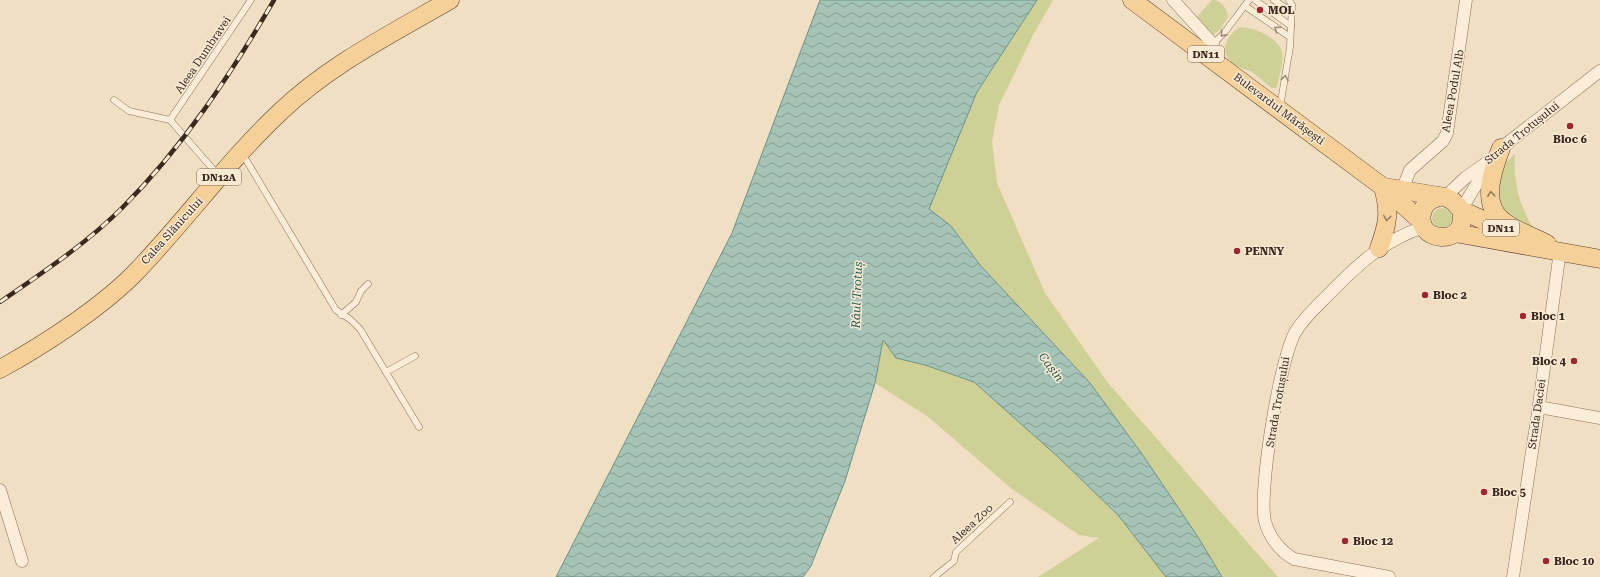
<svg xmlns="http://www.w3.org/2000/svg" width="1600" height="577" font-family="'Roboto Serif',serif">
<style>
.grass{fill:#ced096}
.water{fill:url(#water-waves);stroke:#6b9385}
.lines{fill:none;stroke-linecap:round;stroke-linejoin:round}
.service-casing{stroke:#8d6f59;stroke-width:7}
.minor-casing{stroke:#8d6f59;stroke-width:13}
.primary-casing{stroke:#5a3e2d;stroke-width:19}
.service{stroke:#fbedd7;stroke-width:6}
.minor{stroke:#fbedd7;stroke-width:12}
.primary{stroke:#f6d099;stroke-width:18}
.rail-casing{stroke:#3c291e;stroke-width:4.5}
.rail{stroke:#f8ead3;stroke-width:3;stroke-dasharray:9;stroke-linecap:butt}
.oneway{stroke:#9c8b7a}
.oneway2{stroke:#997c5c}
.poi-dot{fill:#9f2531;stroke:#f8ead3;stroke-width:1.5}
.labels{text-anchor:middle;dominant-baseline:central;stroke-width:3;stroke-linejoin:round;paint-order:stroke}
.shield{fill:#f8ead3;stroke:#746354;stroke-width:1}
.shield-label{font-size:10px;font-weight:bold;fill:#3c291e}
.poi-label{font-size:11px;font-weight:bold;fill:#3c291e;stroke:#f8ead3;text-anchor:start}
.street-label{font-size:11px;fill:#3c291e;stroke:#f8ead3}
.water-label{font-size:12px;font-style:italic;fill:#2c5c55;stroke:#f8ead3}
</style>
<defs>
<pattern id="water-waves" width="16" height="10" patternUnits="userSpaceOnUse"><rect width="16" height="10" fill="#a6c3b8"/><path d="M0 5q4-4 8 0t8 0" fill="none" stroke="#889e95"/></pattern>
</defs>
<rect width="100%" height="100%" fill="#f1dfc3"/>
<g class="grass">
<path d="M 1037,0 L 1053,0 L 1033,35 L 999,105 L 992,141 L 997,183 L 1045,293 L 1108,383 L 1278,577 L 1222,577 L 1198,537 L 1142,454 L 1090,383 L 980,265 L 951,226 L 928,210 L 977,92 Z"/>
<path d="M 1212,0 C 1221,0 1227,8 1228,17 L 1220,30 L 1213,35 L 1197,17 Z"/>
<path d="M 1238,28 C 1251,25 1279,38 1282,52 C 1284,61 1279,77 1277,86 L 1276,88 L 1272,88 C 1265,83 1259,77 1252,72 C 1246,69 1239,68 1234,64 C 1219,53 1225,38 1238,28 Z"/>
<path d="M 1515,154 C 1513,182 1519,205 1534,229 L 1512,222 L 1497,199 L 1501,167 Z"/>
<circle cx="1442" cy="218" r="10"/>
<path d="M 883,339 L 925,365 L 974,382 L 1057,456 L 1118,515 L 1166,577 L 1038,577 L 1099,538 L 1079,535 L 1012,489 L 927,416 L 875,383 Z"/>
</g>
<path class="water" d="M 820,0 L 1037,0 L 977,92 L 929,209 L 951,226 L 980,265 L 1090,383 L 1142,454 L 1198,537 L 1222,577 L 1166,577 L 1118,515 L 1057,456 L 974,382 L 925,365 L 896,358 L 883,340 L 875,383 L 845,481 L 811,566 L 803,577 L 556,577 L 732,233 Z"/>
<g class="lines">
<g class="service-casing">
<g id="service">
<path d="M 1255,0 L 1291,26"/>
<path d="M 1274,0 L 1292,12"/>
<path d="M 1245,6 L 1290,37"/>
<path d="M 1212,45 L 1224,33 L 1249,0"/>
<path d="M 114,100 L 129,111 L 170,120 L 219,176"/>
<path d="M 1280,107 L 1290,47 L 1292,5 L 1289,0"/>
<path d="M 170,120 L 251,0"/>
<path d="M 242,153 L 336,310 L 351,320 L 360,329 L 419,427"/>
<path d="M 341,315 L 356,302 L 361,291 L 368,284"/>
<path d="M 386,372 L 415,356"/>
<path d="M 934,577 L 954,561 L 956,552 L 1010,502"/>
</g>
</g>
<g class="minor-casing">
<g id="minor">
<path d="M 1173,0 L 1213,44"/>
<path d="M 1402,190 L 1410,170 L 1443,141 L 1447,133 L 1466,0"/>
<path d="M 1445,197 L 1465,178 L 1492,159 L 1501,148 L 1600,71"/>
<path d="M 1461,210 L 1490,162"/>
<path d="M 1539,407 L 1600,418"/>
<path d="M 0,490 L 22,561"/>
<path d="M 1389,577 L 1294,559 C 1280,551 1269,537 1265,521 C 1258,493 1280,356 1296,331 C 1304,318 1316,307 1326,297 C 1355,267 1383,240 1424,227"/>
<path d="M 1513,577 L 1538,412 L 1560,251"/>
</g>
</g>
<g class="primary-casing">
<g id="primary">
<path d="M 1132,0 L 1383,187 L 1421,221"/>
<path d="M 1501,148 C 1493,169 1480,204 1503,221 C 1515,231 1533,236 1547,244"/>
<path d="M 1384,187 L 1445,197 L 1453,201 L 1461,210 C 1470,249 1411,243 1423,210 C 1425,203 1431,199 1439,197"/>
<path d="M 1461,210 L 1507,231"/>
<path d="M 1455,233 L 1600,259"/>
<path d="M 1379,248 C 1388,224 1390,212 1383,187"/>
<path d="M 0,369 C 42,346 99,309 133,275 C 184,223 226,163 279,113 C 329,65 391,34 450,0"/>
</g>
</g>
<use href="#service" class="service"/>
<use href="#minor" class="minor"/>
<use href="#primary" class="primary"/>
<g class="rail-casing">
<path id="rail" d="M 0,302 C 42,273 86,244 122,208 C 183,147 231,74 274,0"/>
</g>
<use href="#rail" class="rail"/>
</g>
<defs><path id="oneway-chevron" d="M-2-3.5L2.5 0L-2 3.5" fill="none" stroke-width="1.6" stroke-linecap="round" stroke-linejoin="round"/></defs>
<g class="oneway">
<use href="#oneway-chevron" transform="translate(1277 29) rotate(-146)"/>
<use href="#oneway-chevron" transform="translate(1223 34) rotate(132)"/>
<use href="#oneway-chevron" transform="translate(1285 78) rotate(-81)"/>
</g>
<g class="oneway2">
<use href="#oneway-chevron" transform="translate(1491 194) rotate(-96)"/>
<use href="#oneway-chevron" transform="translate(1387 218) rotate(97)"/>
</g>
<g class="poi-dot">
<circle cx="1260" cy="10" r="4"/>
<circle cx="1570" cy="126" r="4"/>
<circle cx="1237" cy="251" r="4"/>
<circle cx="1425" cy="295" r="4"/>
<circle cx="1523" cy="316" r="4"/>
<circle cx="1574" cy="361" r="4"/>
<circle cx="1484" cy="492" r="4"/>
<circle cx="1345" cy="541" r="4"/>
<circle cx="1546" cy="561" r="4"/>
</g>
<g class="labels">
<g class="shield">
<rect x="1188" y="46" width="36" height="16" rx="3"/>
<rect x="197" y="169" width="44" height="16" rx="3"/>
<rect x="1483" y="220" width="36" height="16" rx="3"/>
</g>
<g class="shield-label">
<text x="1206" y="54">DN11</text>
<text x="219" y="177">DN12A</text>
<text x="1501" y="228">DN11</text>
</g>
<g class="poi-label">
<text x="1268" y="10">MOL</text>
<text x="1570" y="139" text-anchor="middle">Bloc 6</text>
<text x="1245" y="251">PENNY</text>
<text x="1433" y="295">Bloc 2</text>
<text x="1531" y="316">Bloc 1</text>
<text x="1566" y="361" text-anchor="end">Bloc 4</text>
<text x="1492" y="492">Bloc 5</text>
<text x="1353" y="541">Bloc 12</text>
<text x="1554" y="561">Bloc 10</text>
</g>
<g class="street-label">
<text transform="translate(203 55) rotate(-56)">Aleea Dumbravei</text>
<text transform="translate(1453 91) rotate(-80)">Aleea Podul Alb</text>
<text transform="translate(1279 109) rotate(37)">Bulevardul Mărășești</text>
<text transform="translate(1522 133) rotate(-39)">Strada Trotușului</text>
<text transform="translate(172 231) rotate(-48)">Calea Slănicului</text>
<text transform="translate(1278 402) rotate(-80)">Strada Trotușului</text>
<text transform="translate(1537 414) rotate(-82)">Strada Daciei</text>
<text transform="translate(972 524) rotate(-43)">Aleea Zoo</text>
</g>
<g class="water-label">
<text transform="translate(857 295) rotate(-88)">Râul Trotuș</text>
<text transform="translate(1051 367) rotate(53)">Cașin</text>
</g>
</g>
</svg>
